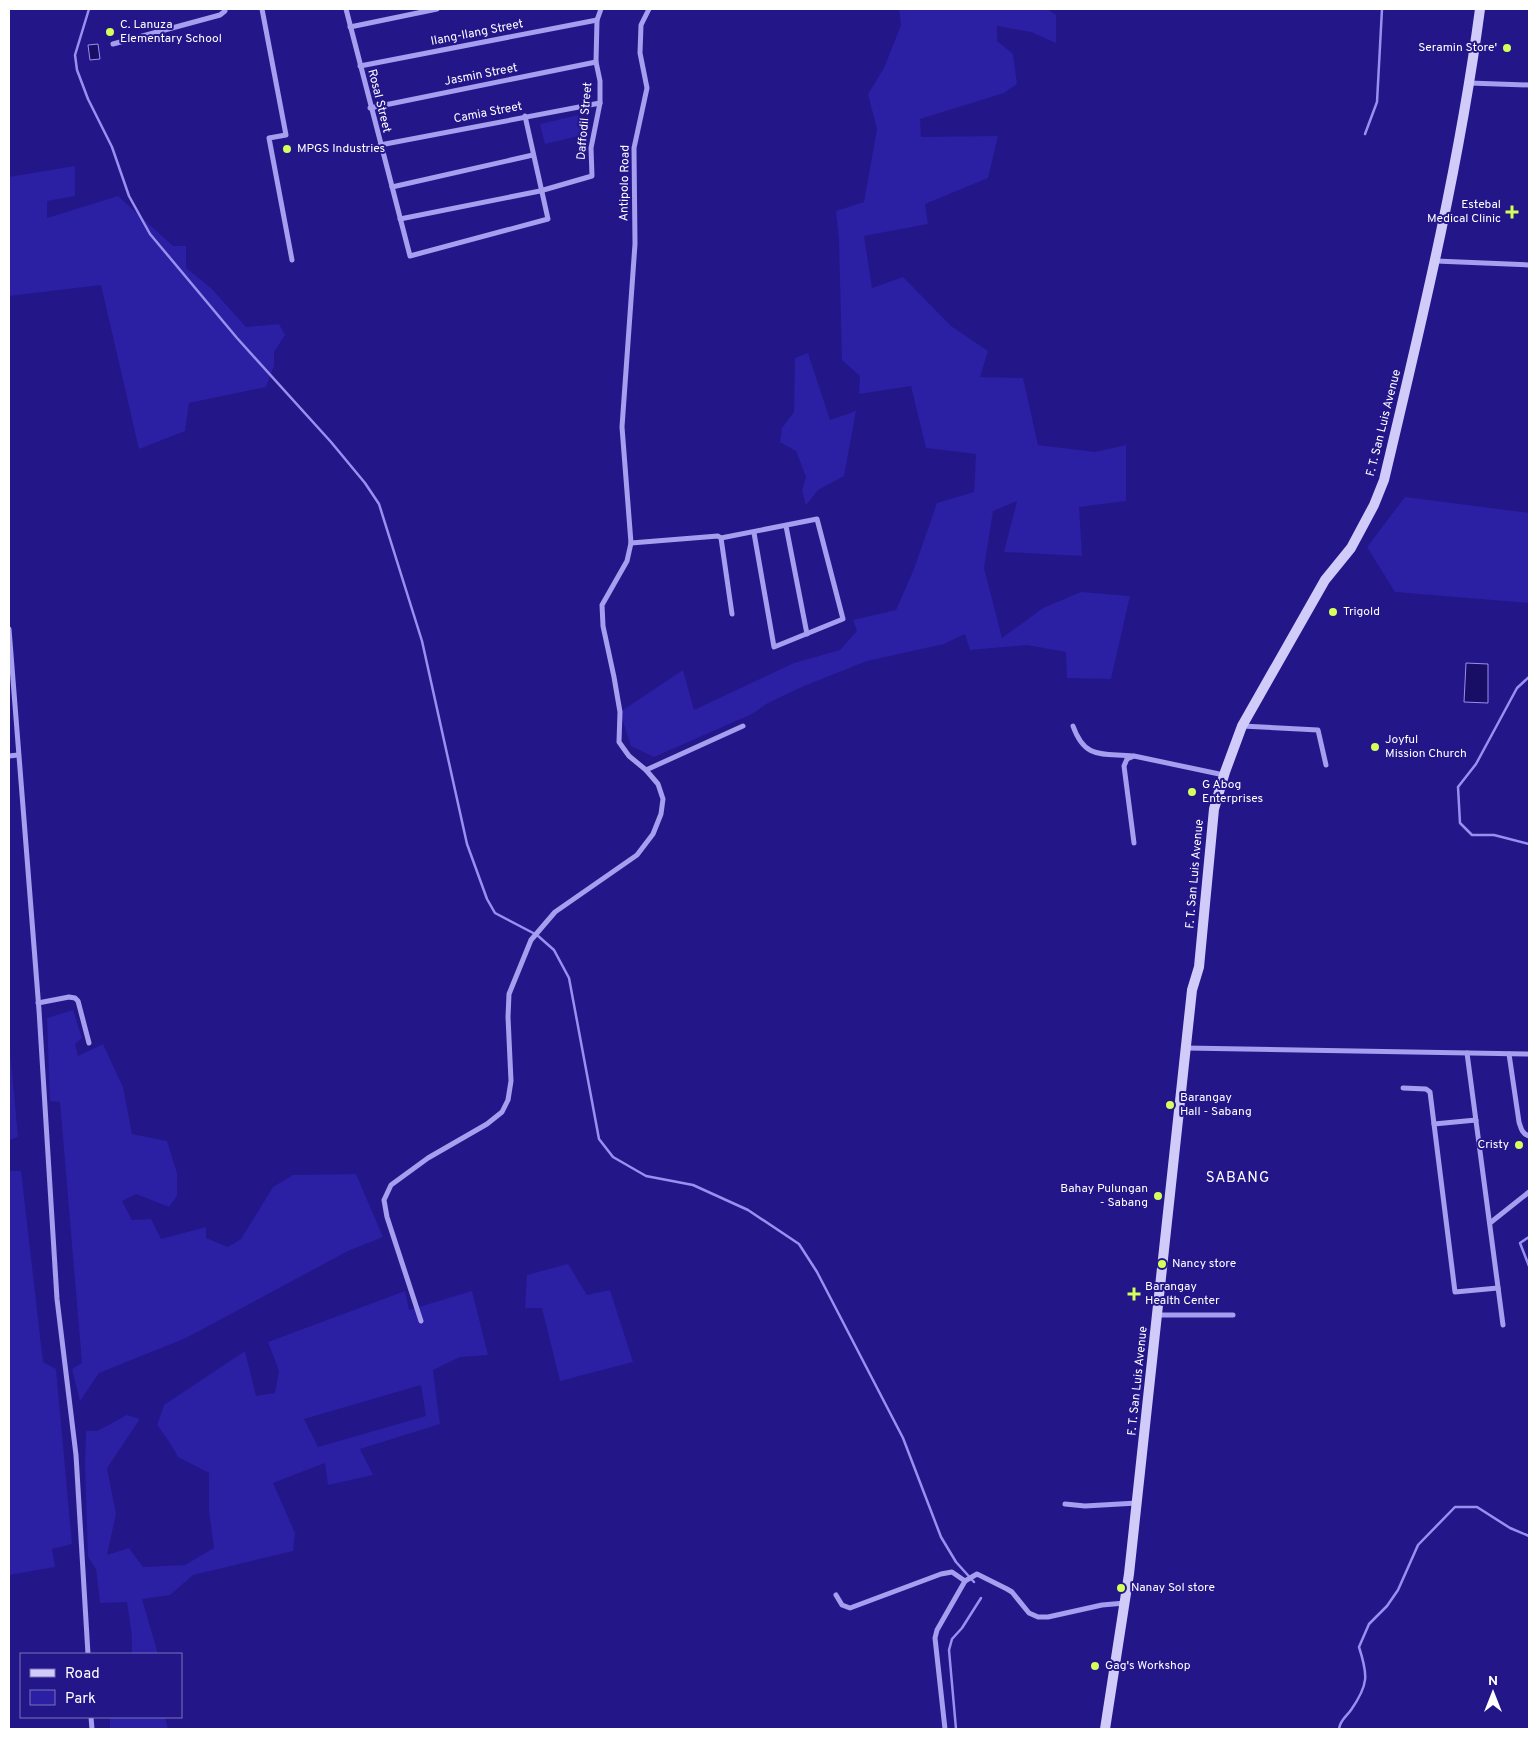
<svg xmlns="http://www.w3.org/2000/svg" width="1538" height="1738" font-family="Overpass,sans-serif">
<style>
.green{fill:#2b1fa3;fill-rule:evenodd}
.water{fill:#190e66;stroke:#9890f1}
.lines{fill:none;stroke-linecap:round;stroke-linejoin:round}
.stream{stroke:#9890f1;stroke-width:2.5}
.minor{stroke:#a69eee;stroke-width:5}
.secondary{stroke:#d1cbfa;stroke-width:10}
.poi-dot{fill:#d5ff5b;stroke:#231689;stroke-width:2}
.labels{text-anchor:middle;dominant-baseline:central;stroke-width:4;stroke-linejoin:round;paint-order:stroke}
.poi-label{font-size:12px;fill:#fff;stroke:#231689;text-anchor:start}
.street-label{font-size:12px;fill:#fff;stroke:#231689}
.quarter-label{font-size:15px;letter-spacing:1px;fill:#fff;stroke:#231689}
</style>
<rect width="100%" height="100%" fill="#231689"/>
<g class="green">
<path d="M 899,9 L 1047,9 L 1056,15 L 1056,43 L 1031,32 L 997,26 L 997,41 L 1013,54 L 1017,84 L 1004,93 L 920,119 L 921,137 L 998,136 L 988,178 L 925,204 L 928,224 L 864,236 L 872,288 L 903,277 L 951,326 L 988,351 L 980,377 L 1023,378 L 1038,445 L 1095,452 L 1126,445 L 1126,501 L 1079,507 L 1082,556 L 1004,552 L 1017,501 L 993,511 L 984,568 L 1002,638 L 1043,608 L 1081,592 L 1130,596 L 1111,679 L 1067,678 L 1066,652 L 1027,645 L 970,650 L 965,634 L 944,644 L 867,661 L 804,686 L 768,703 L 752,714 L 654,757 L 631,746 L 620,712 L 683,670 L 694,710 L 794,663 L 840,650 L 857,631 L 853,620 L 896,610 L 914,569 L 937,503 L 974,492 L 976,454 L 926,448 L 911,386 L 859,394 L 860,376 L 842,360 L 839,240 L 836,211 L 864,202 L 877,129 L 868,94 L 884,68 L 901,25 Z"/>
<path d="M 578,115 L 583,135 L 545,144 L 540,124 Z"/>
<path d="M 75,166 L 75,196 L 47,201 L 47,218 L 118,196 L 173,246 L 186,246 L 186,268 L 211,288 L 246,327 L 279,324 L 285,335 L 274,352 L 274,366 L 266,387 L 189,403 L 185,431 L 139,449 L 101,285 L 9,296 L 9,177 Z"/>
<path d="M 808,353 L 830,420 L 856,411 L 844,476 L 818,490 L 806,505 L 802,491 L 806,477 L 796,451 L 780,442 L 782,428 L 794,412 L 795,358 Z"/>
<path d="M 1405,497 L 1529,513 L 1529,603 L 1395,592 L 1367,547 Z"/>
<path d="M 73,1010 L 82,1038 L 75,1044 L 78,1056 L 103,1044 L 123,1087 L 132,1134 L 167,1141 L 177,1173 L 177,1196 L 169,1207 L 136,1194 L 122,1201 L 132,1220 L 151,1219 L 161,1239 L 206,1227 L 206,1238 L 228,1247 L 241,1239 L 273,1187 L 293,1175 L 356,1174 L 383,1237 L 348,1251 L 186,1338 L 99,1373 L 80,1401 L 72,1369 L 82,1363 L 60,1102 L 50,1101 L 47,1018 Z"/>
<path d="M 9,1041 L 18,1137 L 9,1140 Z"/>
<path d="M 9,1171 L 21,1171 L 43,1362 L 56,1369 L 72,1544 L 52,1549 L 55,1567 L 9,1575 Z"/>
<path d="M 568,1264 L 587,1295 L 610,1290 L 633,1362 L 560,1381 L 542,1308 L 525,1308 L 527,1275 Z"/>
<path d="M 405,1291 L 409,1310 L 472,1291 L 488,1355 L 460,1357 L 433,1370 L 440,1424 L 360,1449 L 373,1475 L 328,1485 L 325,1463 L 273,1483 L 295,1533 L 293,1551 L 193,1575 L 170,1595 L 142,1599 L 158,1654 L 132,1654 L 132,1636 L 127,1602 L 100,1603 L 96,1569 L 88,1557 L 85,1466 L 86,1431 L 97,1431 L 127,1415 L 140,1419 L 107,1468 L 116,1514 L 107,1555 L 129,1548 L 143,1567 L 185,1565 L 214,1548 L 209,1511 L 209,1473 L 178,1457 L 170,1443 L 157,1425 L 164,1405 L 245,1351 L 256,1396 L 275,1393 L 279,1371 L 268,1342 ZM 421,1385 L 426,1416 L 318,1447 L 304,1419 Z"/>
<path d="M 110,1717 L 165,1717 L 168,1729 L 110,1729 Z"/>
</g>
<g class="water">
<path d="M 98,44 L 100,59 L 90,60 L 88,45 Z"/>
<path d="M 1466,663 L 1488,664 L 1488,703 L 1464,702 Z"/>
</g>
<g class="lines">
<g class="stream">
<path d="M 89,9 L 75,55 L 77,70 L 88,99 L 112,147 L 129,196 L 150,234 L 237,338 L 331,442 L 365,483 L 379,504 L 422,641 L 467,844 L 487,899 L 495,913 L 537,935 L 554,950 L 569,978 L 599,1139 L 613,1157 L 646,1176 L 693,1185 L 748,1210 L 799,1244 L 817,1272 L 903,1438 L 941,1537 L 956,1562 L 974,1582"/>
<path d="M 1365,134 L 1377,102 L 1382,9"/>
<path d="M 1529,677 L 1517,688 L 1476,764 L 1458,787 L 1460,823 L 1472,835 L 1494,835 L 1529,844"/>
<path d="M 1529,1237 L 1520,1243 L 1529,1266"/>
<path d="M 956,1729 L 949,1650 L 952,1639 L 962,1628 L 981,1598"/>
<path d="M 1339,1729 C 1340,1720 1346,1717 1351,1710 C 1369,1684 1368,1675 1359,1647 L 1369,1624 L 1387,1606 L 1398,1590 L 1418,1545 L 1455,1507 L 1477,1507 L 1510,1528 L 1529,1536"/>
</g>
<g class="minor">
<path d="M 262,9 L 286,135 L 269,138 L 292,260"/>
<path d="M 346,9 L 410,256 L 548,219 L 525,116"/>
<path d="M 350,27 L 437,9"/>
<path d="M 113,44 L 220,15 L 225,11 L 225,9"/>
<path d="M 360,66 L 597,20"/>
<path d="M 1469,83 L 1529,85"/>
<path d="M 370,108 L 596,62"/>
<path d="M 380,145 L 600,103"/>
<path d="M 392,187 L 533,155"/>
<path d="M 400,219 L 540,191 L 592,176 L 591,148 L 600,103 L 600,81 L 596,62 L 597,20 L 601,9"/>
<path d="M 1436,261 L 1529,265"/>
<path d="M 786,526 L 807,634"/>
<path d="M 721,538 L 817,519 L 843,619 L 774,647 L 754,533"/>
<path d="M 631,543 L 718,536 L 721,538 L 732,614"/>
<path d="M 9,629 L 39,1010 L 57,1299 L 76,1455 L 88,1654"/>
<path d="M 1073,726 C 1085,760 1102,753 1133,756"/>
<path d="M 1242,726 L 1318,730 L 1326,765"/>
<path d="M 9,756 L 18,755"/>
<path d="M 646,770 L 743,726"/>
<path d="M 1134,843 L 1124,766 L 1127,759 L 1134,756 L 1224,775"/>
<path d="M 38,1003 L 69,997 L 75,998 L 78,1001 L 89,1043"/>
<path d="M 1186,1048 L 1529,1054"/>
<path d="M 1467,1053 L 1503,1325"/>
<path d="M 1509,1054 L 1519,1122 C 1521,1128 1522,1134 1529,1136"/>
<path d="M 1403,1088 L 1426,1089 L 1430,1092 L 1455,1292 L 1498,1288"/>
<path d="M 1434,1124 L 1476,1120"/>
<path d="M 1490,1223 L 1529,1192"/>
<path d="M 1157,1315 L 1233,1315"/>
<path d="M 421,1321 L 387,1217 L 384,1200 L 391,1185 L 428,1158 L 487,1124 L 502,1112 L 508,1100 L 511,1081 L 508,1017 L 509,994 L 531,940 L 555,912 L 637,855 L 653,834 L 661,814 L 663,799 L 658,784 L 646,770 L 629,756 L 619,742 L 620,712 L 614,677 L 603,626 L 602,605 L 627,561 L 631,543 L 622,427 L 635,244 L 634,148 L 647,88 L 640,53 L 641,25 L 649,9"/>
<path d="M 1065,1504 L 1085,1506 L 1137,1503"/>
<path d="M 836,1595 L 842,1605 L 850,1608 L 941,1574 L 952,1572 L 965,1581"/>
<path d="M 91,1717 L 92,1729"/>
<path d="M 945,1729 L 935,1638 L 937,1630 L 965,1581 L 977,1574 L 1007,1589 L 1012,1592 L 1029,1613 L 1038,1617 L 1048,1617 L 1102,1605 L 1125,1603"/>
</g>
<path class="secondary" d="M 1105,1729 L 1129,1574 L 1192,990 L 1199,967 L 1214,809 L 1225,772 L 1242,726 L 1325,580 L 1351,548 L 1374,505 L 1384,480 C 1421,324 1459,168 1480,9"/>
</g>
<g class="poi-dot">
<circle cx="110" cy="32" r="5"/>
<circle cx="1507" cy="48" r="5"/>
<circle cx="287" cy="149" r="5"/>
<path d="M1509.5 204.5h5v5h5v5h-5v5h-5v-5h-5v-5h5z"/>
<circle cx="1333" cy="612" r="5"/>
<circle cx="1375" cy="747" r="5"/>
<circle cx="1192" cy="792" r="5"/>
<circle cx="1170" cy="1105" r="5"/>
<circle cx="1519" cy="1145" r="5"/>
<circle cx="1158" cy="1196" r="5"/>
<circle cx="1162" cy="1264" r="5"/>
<path d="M1131.5 1286.5h5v5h5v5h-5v5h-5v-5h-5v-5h5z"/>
<circle cx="1121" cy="1588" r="5"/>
<circle cx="1095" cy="1666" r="5"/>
</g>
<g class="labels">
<g class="poi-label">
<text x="120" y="25">C. Lanuza<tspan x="120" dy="14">Elementary School</tspan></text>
<text x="1497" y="48" text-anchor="end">Seramin Store'</text>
<text x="297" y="149">MPGS Industries</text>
<text x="1501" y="205" text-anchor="end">Estebal<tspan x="1501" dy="14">Medical Clinic</tspan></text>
<text x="1343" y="612">Trigold</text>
<text x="1385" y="740">Joyful<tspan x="1385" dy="14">Mission Church</tspan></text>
<text x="1202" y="785">G Abog<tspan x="1202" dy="14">Enterprises</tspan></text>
<text x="1180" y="1098">Barangay<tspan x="1180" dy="14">Hall - Sabang</tspan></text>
<text x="1509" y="1145" text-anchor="end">Cristy</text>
<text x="1148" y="1189" text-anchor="end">Bahay Pulungan<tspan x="1148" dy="14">- Sabang</tspan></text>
<text x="1172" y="1264">Nancy store</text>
<text x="1145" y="1287">Barangay<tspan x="1145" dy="14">Health Center</tspan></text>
<text x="1131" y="1588">Nanay Sol store</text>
<text x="1105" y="1666">Gag's Workshop</text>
</g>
<g class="street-label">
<text transform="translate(477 33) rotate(-11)">Ilang-Ilang Street</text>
<text transform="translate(481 75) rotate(-11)">Jasmin Street</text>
<text transform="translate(379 101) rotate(76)">Rosal Street</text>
<text transform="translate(488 113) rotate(-11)">Camia Street</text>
<text transform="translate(585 121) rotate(-85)">Daffodil Street</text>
<text transform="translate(625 183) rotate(-89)">Antipolo Road</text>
<text transform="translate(1384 423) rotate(-76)">F. T. San Luis Avenue</text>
<text transform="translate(1195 874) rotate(-85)">F. T. San Luis Avenue</text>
<text transform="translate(1138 1381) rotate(-84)">F. T. San Luis Avenue</text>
</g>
<g class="quarter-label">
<text x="1238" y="1178">SABANG</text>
</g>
</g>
<rect width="1538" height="1738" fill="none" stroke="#ffffff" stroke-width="20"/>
<rect x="20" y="1653" width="162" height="65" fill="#231689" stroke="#7b73b8"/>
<rect x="30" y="1669" width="25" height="8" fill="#d1cbfa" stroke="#7b73b8"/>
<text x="65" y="1678" font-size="15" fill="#ffffff">Road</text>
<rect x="30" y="1690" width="25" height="15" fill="#2b1fa3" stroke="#7b73b8"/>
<text x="65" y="1703" font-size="15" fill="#ffffff">Park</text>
<g transform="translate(1493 1693)" stroke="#231689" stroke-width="4" paint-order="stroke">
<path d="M0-4L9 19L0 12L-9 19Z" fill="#ffffff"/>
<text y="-8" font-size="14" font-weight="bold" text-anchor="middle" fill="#ffffff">N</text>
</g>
</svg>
